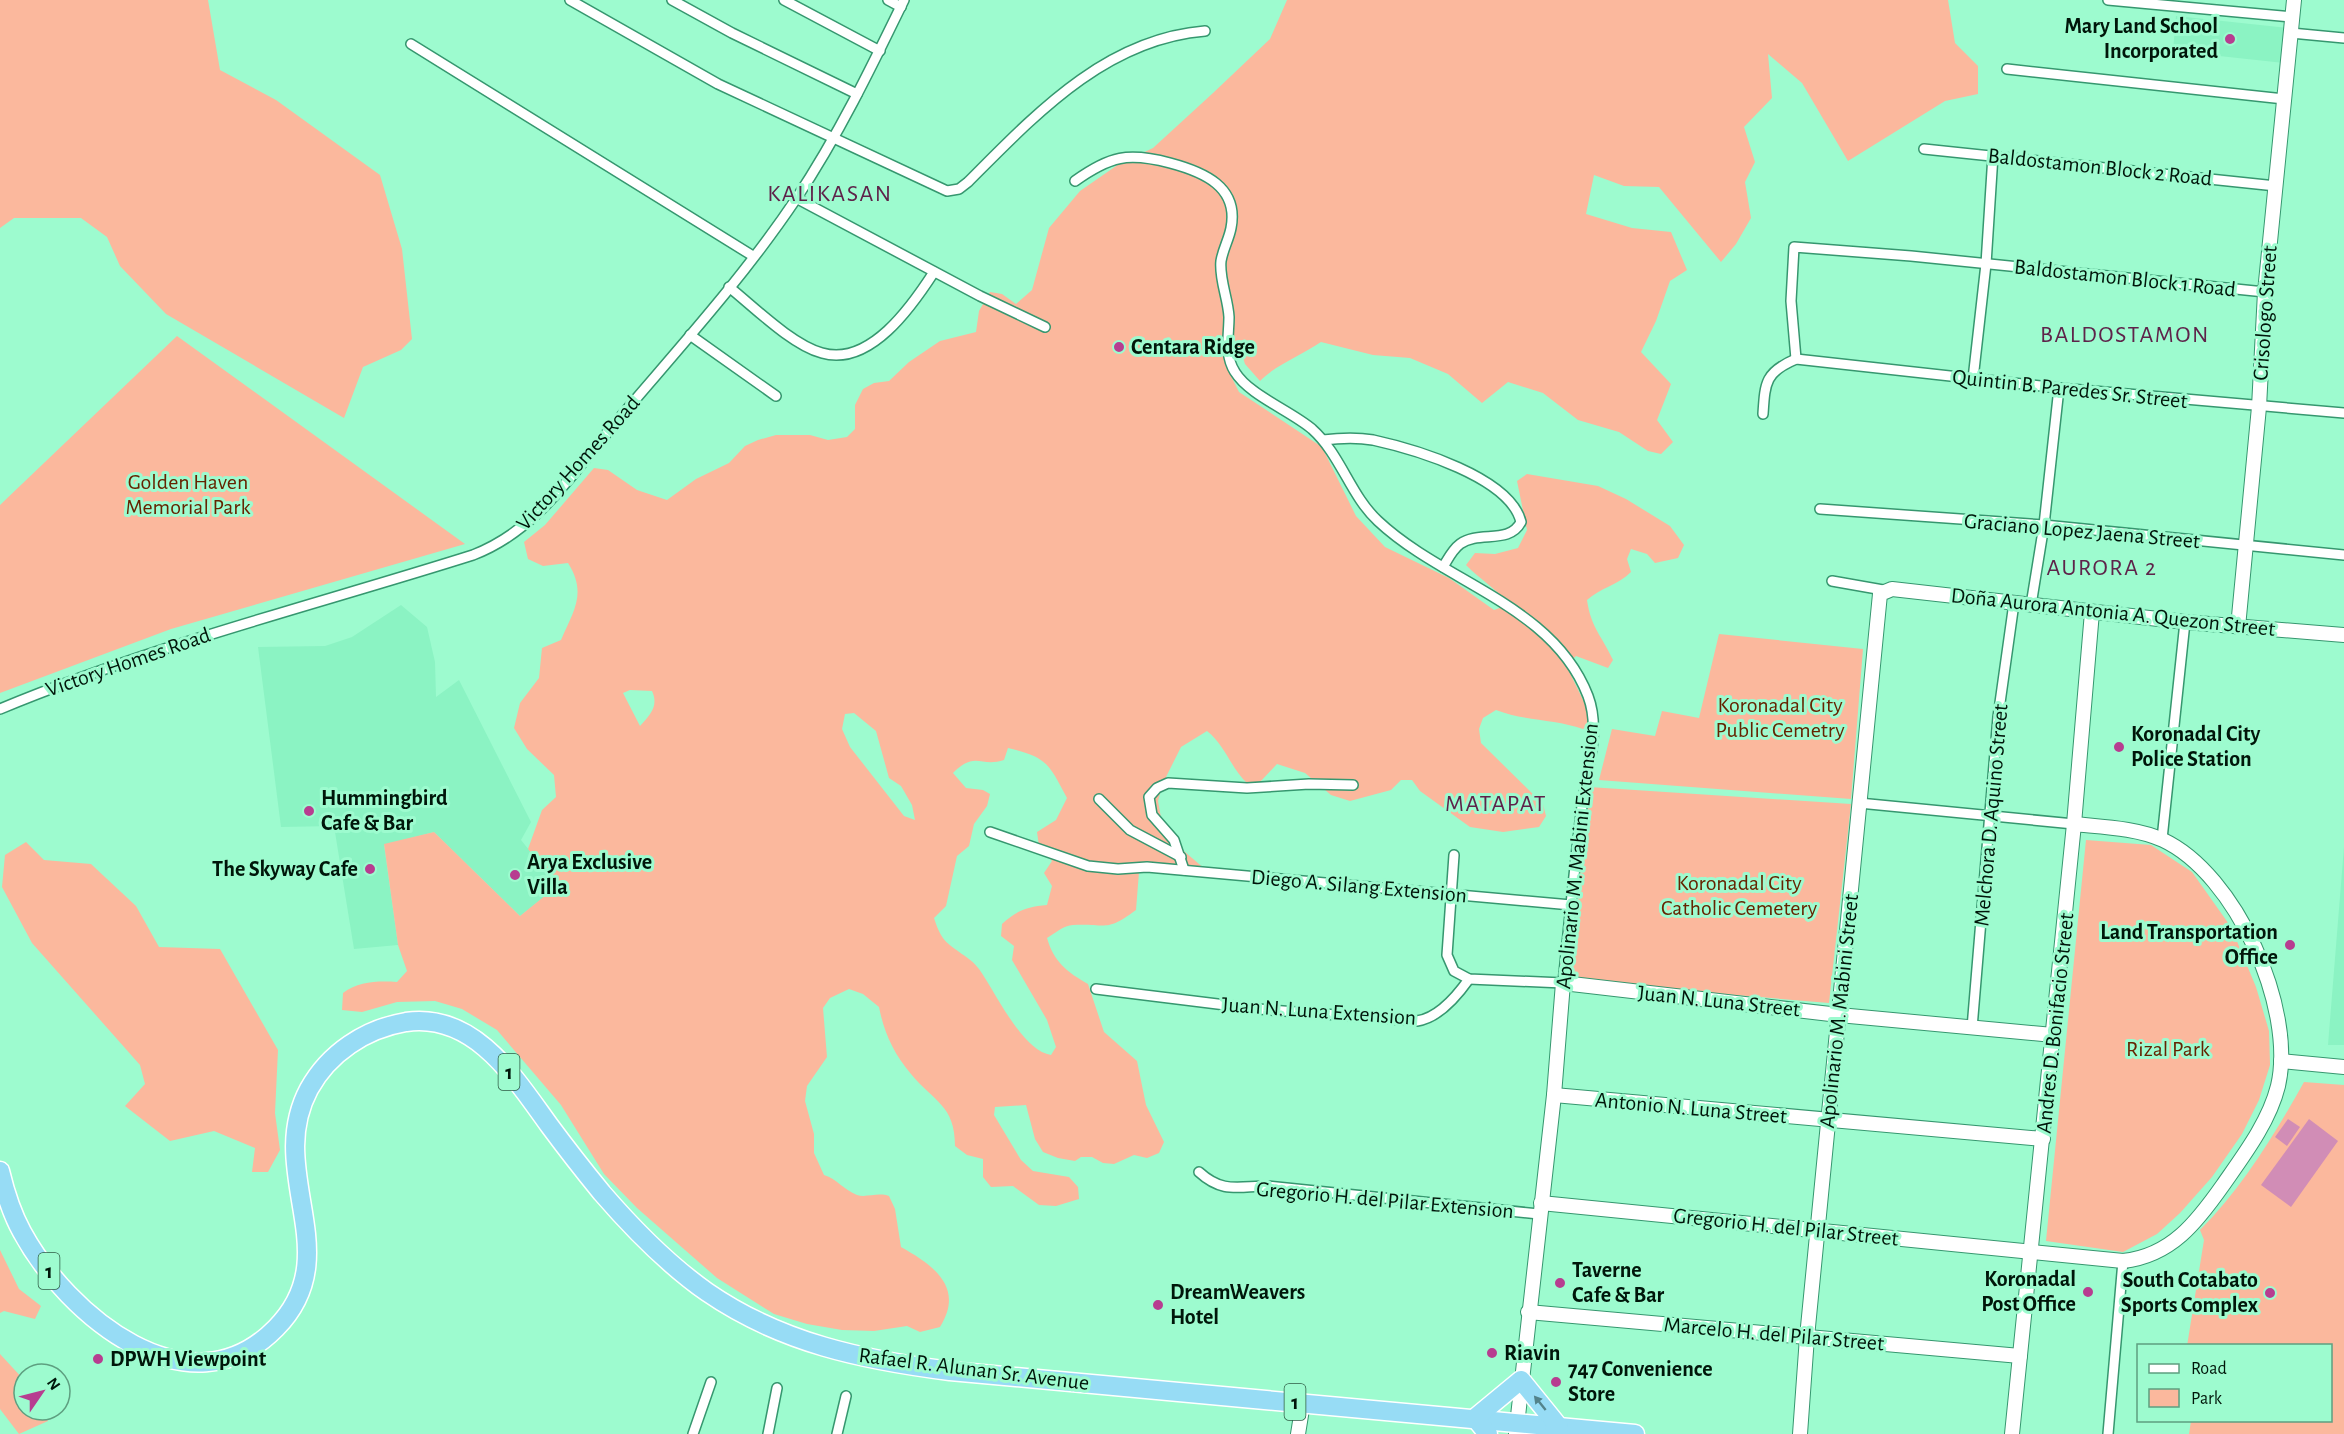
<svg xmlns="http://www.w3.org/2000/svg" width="2344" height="1434" font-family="'Alegreya Sans',sans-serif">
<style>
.built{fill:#8bf3c3}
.green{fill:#fbb89d;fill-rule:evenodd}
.water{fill:#d18db6}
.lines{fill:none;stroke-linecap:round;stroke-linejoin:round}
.street-casing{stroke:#36976f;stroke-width:12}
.secondary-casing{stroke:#36976f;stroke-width:16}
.highway-casing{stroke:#fff;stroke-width:21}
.street{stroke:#fff;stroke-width:9}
.secondary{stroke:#fff;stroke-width:14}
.highway{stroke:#97dcf5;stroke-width:18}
.oneway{fill:#53838b}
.poi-dot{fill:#b73d90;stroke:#9dfbcf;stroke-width:2}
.labels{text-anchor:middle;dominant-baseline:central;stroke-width:6;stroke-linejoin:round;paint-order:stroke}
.shield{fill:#9dfbcf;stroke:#2f5b45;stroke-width:1.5}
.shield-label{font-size:21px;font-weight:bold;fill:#00160a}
.poi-label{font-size:22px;font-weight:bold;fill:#00160a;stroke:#9dfbcf;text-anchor:start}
.street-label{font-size:22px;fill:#00160a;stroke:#9dfbcf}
.park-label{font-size:22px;fill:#652301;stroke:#9dfbcf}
.neighbourhood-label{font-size:24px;letter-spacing:1.5px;fill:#5e234a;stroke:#9dfbcf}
</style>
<rect width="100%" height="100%" fill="#9dfbcf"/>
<g class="built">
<path d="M 2176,16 L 2288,28 L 2284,63 L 2173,51 Z"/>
<path d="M 401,605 L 427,627 L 435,662 L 436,697 L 459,680 L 531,822 L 521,840 L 558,886 L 520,916 L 434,832 L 384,845 L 398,945 L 354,949 L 334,826 L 281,827 L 258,647 L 325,646 L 352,637 Z"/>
<path d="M 2344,847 L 2344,1045 L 2328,1045 Z"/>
</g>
<g class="green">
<path d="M 0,0 L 208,0 L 220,70 L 276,100 L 380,175 L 402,249 L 412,339 L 401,350 L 363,367 L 344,418 L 166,314 L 120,266 L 107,237 L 81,218 L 14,218 L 0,228 Z"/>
<path d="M 1287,0 L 1948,0 L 1955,43 L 1978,66 L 1978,94 L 1945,101 L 1848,161 L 1802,83 L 1768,54 L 1772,98 L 1744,127 L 1755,162 L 1745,182 L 1751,218 L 1736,244 L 1721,262 L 1659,187 L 1624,186 L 1594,175 L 1586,214 L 1632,228 L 1671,232 L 1687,270 L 1670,281 L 1656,321 L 1641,352 L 1671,384 L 1657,420 L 1673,442 L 1661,454 L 1648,451 L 1619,432 L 1578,420 L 1543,393 L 1508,382 L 1482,403 L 1448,374 L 1410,358 L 1373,355 L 1321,342 C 1302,355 1274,366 1260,381 L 1245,364 L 1240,348 L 1227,368 L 1239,392 L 1322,447 L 1356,516 L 1385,547 L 1449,578 L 1494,610 L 1508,605 C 1496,587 1480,580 1466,565 L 1475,553 L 1495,554 L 1518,548 L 1527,530 L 1517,481 L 1527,474 L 1598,486 L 1626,499 L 1670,526 L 1684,545 L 1678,558 L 1655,563 L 1647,554 L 1631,549 L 1627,559 L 1631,572 C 1618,585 1600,588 1587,600 C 1591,628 1602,636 1613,660 L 1608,668 L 1576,656 L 1566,665 L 1585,704 L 1590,724 L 1583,729 C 1555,719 1524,721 1496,710 L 1483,718 L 1479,729 L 1481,743 L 1543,804 L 1546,816 L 1539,827 L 1503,832 L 1470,827 L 1420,791 L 1412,780 L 1401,780 L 1391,790 L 1350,801 L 1331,795 L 1305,773 L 1277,764 L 1260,782 L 1248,784 C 1231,769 1226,746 1207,731 L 1181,747 L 1163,783 L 1158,801 L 1164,834 L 1213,876 L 1139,872 L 1136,910 C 1105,933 1107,923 1073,925 C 1064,925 1054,934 1047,938 C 1054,962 1067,972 1088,984 L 1104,1032 L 1137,1061 L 1146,1105 L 1164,1142 L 1159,1153 L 1147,1158 L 1134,1155 L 1114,1164 L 1103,1163 L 1092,1157 L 1081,1157 L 1075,1161 L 1058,1158 L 1043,1152 L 1035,1139 L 1026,1105 L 995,1107 L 994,1115 L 1021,1160 L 1033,1171 L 1069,1177 L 1078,1187 L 1079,1199 L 1056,1206 L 1039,1205 L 1013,1186 L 991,1187 L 983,1177 L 983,1159 L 967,1155 L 955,1146 C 955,1105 934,1102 911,1074 C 894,1054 884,1033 879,1007 L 863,994 L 849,989 L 830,998 L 823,1008 L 827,1057 L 807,1086 L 805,1101 L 814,1134 L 814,1153 L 824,1175 C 837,1179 844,1190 857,1195 C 866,1198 878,1192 889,1196 L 895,1209 L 901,1247 C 933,1265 965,1287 940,1327 L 920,1332 L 907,1326 L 874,1331 L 842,1330 L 807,1324 L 774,1314 L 717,1278 L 637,1208 L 604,1174 L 561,1105 L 497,1030 L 462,1009 L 435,1001 L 397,1002 L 362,1012 L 342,1010 L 343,993 C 359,981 378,981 397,982 L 407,971 L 398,945 L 384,844 L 434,832 L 520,916 L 557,886 L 528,849 L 542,810 L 556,797 L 554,775 L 527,749 L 514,728 L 520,703 L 539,678 L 542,648 L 561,640 C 574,610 587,593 568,563 L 543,566 L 528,559 L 524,542 L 545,525 L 594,468 L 608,470 L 637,490 L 667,500 L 696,479 L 729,463 L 745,446 L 758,440 L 776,435 L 810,435 L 828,440 L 847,437 L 855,429 L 855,405 L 863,389 L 874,383 L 889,381 L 909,362 L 940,341 L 976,332 L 979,311 L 990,292 L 1002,294 L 1016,304 L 1032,290 L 1049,228 L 1080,191 L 1119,164 L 1153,148 L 1213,93 L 1270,39 ZM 630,690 L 652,691 C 659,706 650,715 640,726 L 623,693 ZM 854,713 L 876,731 L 889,778 L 901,786 L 912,805 L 915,820 L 904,816 L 850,747 L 842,729 L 845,714 ZM 1008,748 C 1047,757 1049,764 1067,798 L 1056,820 L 1037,832 L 1039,846 L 1052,861 L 1044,873 L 1052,886 L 1047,905 C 1027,907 1017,910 1002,924 L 1001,936 L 1014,946 L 1012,960 L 1047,1020 L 1056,1047 L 1051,1055 C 1022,1051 995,991 979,969 C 969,955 949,949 941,935 C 938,930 936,924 934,918 L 946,906 L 957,856 L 969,846 L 974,824 L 987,806 L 990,794 L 983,790 L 966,788 L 953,773 C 976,750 980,768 1004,760 Z"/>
<path d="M 177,336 L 465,544 L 171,629 L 0,693 L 0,505 Z"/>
<path d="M 1719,634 L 1863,649 L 1851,799 L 1599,780 L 1612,729 L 1655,736 L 1662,711 L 1699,718 Z"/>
<path d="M 1589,787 L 1851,804 L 1829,1003 L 1568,981 Z"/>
<path d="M 2086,840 L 2151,845 L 2192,872 L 2231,927 L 2256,987 L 2269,1031 L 2270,1065 L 2259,1100 L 2242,1134 L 2212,1177 L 2180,1213 L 2157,1234 L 2123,1252 L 2046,1241 Z"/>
<path d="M 26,842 L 44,860 L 91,864 L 136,906 L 159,947 L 220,949 L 278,1050 L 275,1113 L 280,1150 L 268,1172 L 252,1172 L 255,1148 L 214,1131 L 170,1141 L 125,1106 L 145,1084 L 140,1065 L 32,943 L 2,887 L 5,855 Z"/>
<path d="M 2304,1082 L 2344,1085 L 2344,1434 L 2189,1434 L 2191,1421 L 2330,1420 L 2330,1346 L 2187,1346 L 2204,1240 L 2200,1230 C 2242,1188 2275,1134 2304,1082 Z"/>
<path d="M 0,1250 L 19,1289 L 41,1306 L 35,1319 L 4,1311 L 0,1313 Z"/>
<path d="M 0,1354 L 24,1380 L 24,1410 L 43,1410 L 48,1421 L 19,1434 L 0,1409 Z"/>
</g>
<g class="water">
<path d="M 2288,1119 L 2300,1127 L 2287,1146 L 2275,1137 Z"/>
<path d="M 2309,1119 L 2338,1141 L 2291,1207 L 2261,1185 Z"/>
</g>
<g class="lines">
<g class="street-casing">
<g id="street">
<path d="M 570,0 L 718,84 L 947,191 L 959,189 L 968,182 C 1035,115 1105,39 1205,31"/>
<path d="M 672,0 L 732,33 L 857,94"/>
<path d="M 784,0 L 880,51"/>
<path d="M 888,0 L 901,7"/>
<path d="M 2108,0 L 2292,17"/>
<path d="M 2291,33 L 2344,38"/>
<path d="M 411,44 L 753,256"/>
<path d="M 2007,69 L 2284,99"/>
<path d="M 1924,149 L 2276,186"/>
<path d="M 1075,181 C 1110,156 1128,152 1170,163 C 1204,172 1239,187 1231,228 C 1229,239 1223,249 1221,261 C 1219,279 1228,298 1229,317 C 1229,335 1224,355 1235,372 C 1249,395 1291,411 1312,429 C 1341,455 1350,495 1378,521 C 1444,583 1553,605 1588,696 C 1602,733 1585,776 1581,814 C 1574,870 1569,927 1563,983 L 1469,979 L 1454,971 L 1447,955 L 1454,855"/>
<path d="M 796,198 L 980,296 L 1045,327"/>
<path d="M 729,287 C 754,307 792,345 822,353 C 870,367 912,306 934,272"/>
<path d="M 690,335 L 776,396"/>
<path d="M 1796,359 L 1791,301 L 1794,247 L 1911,256 L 2265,292"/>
<path d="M 1973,379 L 1986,264 L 1993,155"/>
<path d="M 1763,414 C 1765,383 1765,372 1796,359 L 2059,388 L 2344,413"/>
<path d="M 1323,440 C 1339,438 1356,437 1373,440 C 1414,449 1510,477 1521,522 C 1509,545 1479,530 1460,544 C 1452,550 1448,559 1443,567"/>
<path d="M 1820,509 L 2044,525 L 2344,555"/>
<path d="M 1832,581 L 1883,590"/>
<path d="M 2031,605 L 2044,525 L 2059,388"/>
<path d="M 0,709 C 154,645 315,605 473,555 C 538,530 573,472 617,421 C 678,349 743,278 796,199 C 838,136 871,68 904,0"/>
<path d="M 1099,799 L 1130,830 L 1181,857"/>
<path d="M 1859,803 L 2074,824"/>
<path d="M 990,832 L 1088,866 L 1118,869 L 1147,867 L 1571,905"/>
<path d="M 2162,839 L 2185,622"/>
<path d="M 1184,870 L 1174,840 L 1152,815 L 1149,797 L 1157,788 L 1168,783 L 1247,788 L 1309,784 L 1353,785"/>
<path d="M 1096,989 L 1258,1009 L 1417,1021 C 1438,1018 1457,996 1469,979"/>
<path d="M 1972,1028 L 1998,717 L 2014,603"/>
<path d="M 1199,1172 C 1223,1194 1239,1186 1268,1186 L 1539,1214"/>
<path d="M 693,1434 L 711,1382"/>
<path d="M 768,1434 L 777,1388"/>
<path d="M 837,1434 L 846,1396"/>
<path d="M 2108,1434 L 2123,1261"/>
</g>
</g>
<g class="secondary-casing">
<g id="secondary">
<path d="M 2238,627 L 2259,407 L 2265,292 L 2294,0"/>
<path d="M 2281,1061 L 2344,1067"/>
<path d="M 1554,1095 L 2043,1139"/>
<path d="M 1541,1203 L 2123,1261 C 2171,1256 2197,1222 2223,1185 C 2244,1155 2269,1122 2278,1086 C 2296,1009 2236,874 2163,840 C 2137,828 2103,827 2074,824"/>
<path d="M 1528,1312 L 2020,1356"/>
<path d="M 1298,1434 L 1303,1403"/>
<path d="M 1516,1434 L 1554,1095 L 1563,983 L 1839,1015 L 2053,1035"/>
<path d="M 1800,1434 L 1807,1337 L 1880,594 L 1892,589 L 2185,622 L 2344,635"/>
<path d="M 2012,1434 L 2074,824 L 2092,612"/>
</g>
</g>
<g class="highway-casing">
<g id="highway">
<path d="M 0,1171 C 5,1192 11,1212 22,1232 C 67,1315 189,1417 276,1328 C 349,1254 264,1173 309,1089 C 329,1053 365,1029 406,1022 C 474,1012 515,1078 549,1125 C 566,1148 584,1171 602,1193 C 634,1230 667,1264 707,1292 C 781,1343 863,1360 950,1371 L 1635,1434"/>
<path d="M 1488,1434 L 1475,1418 L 1521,1380 L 1559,1427 L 1554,1431"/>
</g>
</g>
<use href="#street" class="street"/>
<use href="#secondary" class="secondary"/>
<use href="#highway" class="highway"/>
</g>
<defs><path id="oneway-solid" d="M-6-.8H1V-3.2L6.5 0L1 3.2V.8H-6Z" transform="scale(1.5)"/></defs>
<use class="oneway" href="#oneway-solid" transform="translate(1540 1403) rotate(-129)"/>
<g class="poi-dot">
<circle cx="2230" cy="39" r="6"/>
<circle cx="1119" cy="347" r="6"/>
<circle cx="2119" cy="747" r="6"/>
<circle cx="309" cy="811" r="6"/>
<circle cx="370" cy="869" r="6"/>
<circle cx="515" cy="875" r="6"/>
<circle cx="2290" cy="945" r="6"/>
<circle cx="1560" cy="1283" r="6"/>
<circle cx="2088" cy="1292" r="6"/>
<circle cx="2270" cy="1293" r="6"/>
<circle cx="1158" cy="1305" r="6"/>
<circle cx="1492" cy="1353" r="6"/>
<circle cx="98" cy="1359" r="6"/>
<circle cx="1556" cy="1382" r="6"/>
</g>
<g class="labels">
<g class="shield">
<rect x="498.5" y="1054" width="21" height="36" rx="4.5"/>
<rect x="38.5" y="1253" width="21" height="36" rx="4.5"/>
<rect x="1284.5" y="1384" width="21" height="36" rx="4.5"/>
</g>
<g class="shield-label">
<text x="509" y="1072">1</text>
<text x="49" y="1271">1</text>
<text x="1295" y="1402">1</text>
</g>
<g class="poi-label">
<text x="2218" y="26" text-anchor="end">Mary Land School<tspan x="2218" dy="25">Incorporated</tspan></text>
<text x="1131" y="347">Centara Ridge</text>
<text x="2131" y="734">Koronadal City<tspan x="2131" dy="25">Police Station</tspan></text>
<text x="321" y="798">Hummingbird<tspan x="321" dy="25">Cafe &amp; Bar</tspan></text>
<text x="527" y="862">Arya Exclusive<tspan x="527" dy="25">Villa</tspan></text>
<text x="358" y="869" text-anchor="end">The Skyway Cafe</text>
<text x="2278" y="932" text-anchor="end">Land Transportation<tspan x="2278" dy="25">Office</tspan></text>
<text x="1572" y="1270">Taverne<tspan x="1572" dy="25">Cafe &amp; Bar</tspan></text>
<text x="2076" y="1279" text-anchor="end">Koronadal<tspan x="2076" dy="25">Post Office</tspan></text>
<text x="2258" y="1280" text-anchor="end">South Cotabato<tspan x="2258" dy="25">Sports Complex</tspan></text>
<text x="1170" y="1292">DreamWeavers<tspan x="1170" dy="25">Hotel</tspan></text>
<text x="1504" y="1353">Riavin</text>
<text x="110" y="1359">DPWH Viewpoint</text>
<text x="1568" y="1369">747 Convenience<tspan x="1568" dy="25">Store</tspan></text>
</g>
<g class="street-label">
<text transform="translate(2100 167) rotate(6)">Baldostamon Block 2 Road</text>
<text transform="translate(2125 278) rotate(6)">Baldostamon Block 1 Road</text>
<text transform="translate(2265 313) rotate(-86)">Crisologo Street</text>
<text transform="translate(2070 389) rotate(6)">Quintin B. Paredes Sr. Street</text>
<text transform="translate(578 463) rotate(-48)">Victory Homes Road</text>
<text transform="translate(2082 531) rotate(5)">Graciano Lopez Jaena Street</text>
<text transform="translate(2113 612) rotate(6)">Doña Aurora Antonia A. Quezon Street</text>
<text transform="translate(128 662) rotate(-19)">Victory Homes Road</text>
<text transform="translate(1991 815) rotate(-85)">Melchora D. Aquino Street</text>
<text transform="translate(1577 856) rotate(-84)">Apolinario M. Mabini Extension</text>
<text transform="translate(1359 886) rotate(5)">Diego A. Silang Extension</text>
<text transform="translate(1719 1001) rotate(6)">Juan N. Luna Street</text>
<text transform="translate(1319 1011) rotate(4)">Juan N. Luna Extension</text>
<text transform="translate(1839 1011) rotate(-84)">Apolinario M. Mabini Street</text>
<text transform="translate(2055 1023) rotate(-84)">Andres D. Bonifacio Street</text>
<text transform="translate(1691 1108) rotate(5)">Antonio N. Luna Street</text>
<text transform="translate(1385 1200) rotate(5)">Gregorio H. del Pilar Extension</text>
<text transform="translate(1786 1227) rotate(6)">Gregorio H. del Pilar Street</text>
<text transform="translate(1774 1334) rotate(5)">Marcelo H. del Pilar Street</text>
<text transform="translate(974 1369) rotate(7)">Rafael R. Alunan Sr. Avenue</text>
</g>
<g class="park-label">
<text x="188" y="482">Golden Haven<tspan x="188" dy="25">Memorial Park</tspan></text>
<text x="1780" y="705">Koronadal City<tspan x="1780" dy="25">Public Cemetry</tspan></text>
<text x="1739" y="883">Koronadal City<tspan x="1739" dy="25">Catholic Cemetery</tspan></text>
<text x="2168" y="1049">Rizal Park</text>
</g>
<g class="neighbourhood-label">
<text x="830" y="194">KALIKASAN</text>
<text x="2125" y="335">BALDOSTAMON</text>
<text x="2102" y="568">AURORA 2</text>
<text x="1496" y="804">MATAPAT</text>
</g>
</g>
<rect x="2137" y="1344" width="195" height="78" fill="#9dfbcf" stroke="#5e9f80" stroke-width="1.5"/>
<rect x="2149" y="1364" width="30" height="9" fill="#ffffff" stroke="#5e9f80" stroke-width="1.5"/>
<text x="2191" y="1374" font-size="18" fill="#00160a">Road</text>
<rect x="2149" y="1389" width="30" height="18" fill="#fbb89d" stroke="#5e9f80" stroke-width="1.5"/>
<text x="2191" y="1404" font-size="18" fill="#00160a">Park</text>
<g transform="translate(42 1392) rotate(55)"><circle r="28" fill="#9dfbcf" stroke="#5e9f80" stroke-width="1.5"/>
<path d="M0-4.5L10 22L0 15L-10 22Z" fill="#b73d90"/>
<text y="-9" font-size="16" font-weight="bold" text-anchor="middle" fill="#00160a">N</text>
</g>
</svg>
